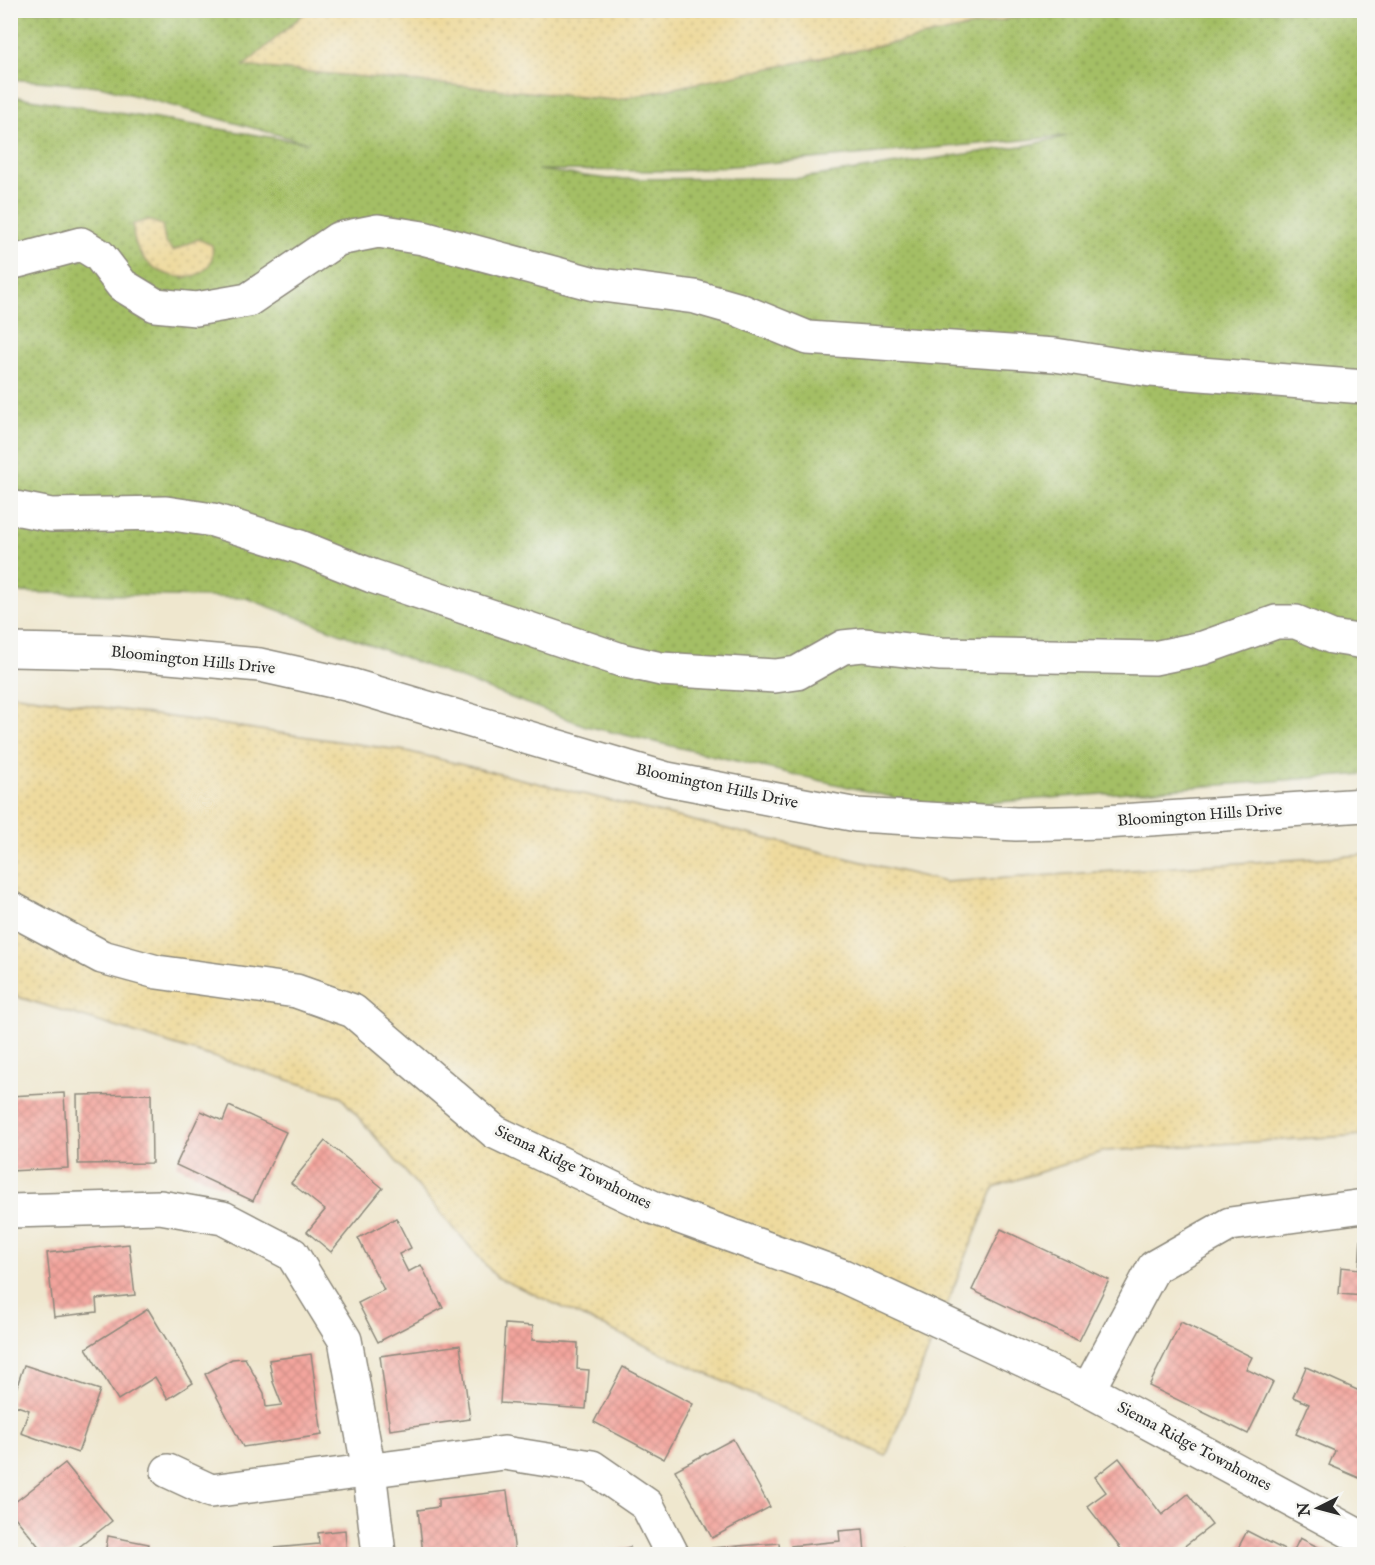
<svg xmlns="http://www.w3.org/2000/svg" width="1375" height="1565" font-family="'IM FELL English',serif">
<style>
.grass{fill:url(#grass-dots);stroke:#687548;stroke-width:1.5;fill-rule:evenodd}
.sand{fill:url(#sand-dots);stroke:#8c8264;stroke-width:1.5}
.building{fill:url(#building-cross-hatch)}
.lines{fill:none;stroke-linecap:round;stroke-linejoin:round}
.minor-casing{stroke:#8d897c;stroke-width:36}
.minor{stroke:#fff;stroke-width:33}
.labels{text-anchor:middle;dominant-baseline:central;stroke-width:6;stroke-linejoin:round;paint-order:stroke}
.street-label{font-size:16px;fill:#2b2b2b;stroke:#f6f6f2}
</style>
<defs>
<pattern id="grass-dots" width="8" height="8" patternUnits="userSpaceOnUse" patternTransform="scale(1.5)"><rect width="8" height="8" fill="#a4bf65"/><path d="M2 2h.1M6 6h.1" fill="none" stroke="#869b53" stroke-width="1.8" stroke-linecap="round"/></pattern>
<pattern id="sand-dots" width="8" height="8" patternUnits="userSpaceOnUse" patternTransform="scale(1.5)"><rect width="8" height="8" fill="#eeda9e"/><path d="M2 2h.1M6 6h.1" fill="none" stroke="#cb8" stroke-width="1.8" stroke-linecap="round"/></pattern>
<pattern id="building-cross-hatch" width="8" height="8" patternUnits="userSpaceOnUse" patternTransform="scale(1.5)"><rect width="8" height="8" fill="#f3a59d"/><path d="M0 0l8 8M0 8l8-8" fill="none" stroke="#d08e87"/></pattern>
</defs>
<rect width="100%" height="100%" fill="#f6f6f2"/>
<filter id="ink" filterUnits="userSpaceOnUse"><feTurbulence type="fractalNoise" baseFrequency=".0167" numOctaves="2"/><feDisplacementMap in="SourceGraphic" scale="12" xChannelSelector="R" yChannelSelector="G"/><feConvolveMatrix kernelMatrix="1 2 1 2 8 2 1 2 1" color-interpolation-filters="sRGB"/></filter>
<filter id="wash" filterUnits="userSpaceOnUse"><feTurbulence type="fractalNoise" baseFrequency=".008" numOctaves="4" result="noise"/><feDisplacementMap in="SourceGraphic" scale="24" xChannelSelector="R" yChannelSelector="G"/><feGaussianBlur stdDeviation="1.35" result="paint"/><feColorMatrix in="noise" values="0 0 0 0 0 0 0 0 0 0 0 0 0 0 0 0 0 1.4 0 .05"/><feComposite in="paint" operator="in"/></filter>
<g filter="url(#wash)">
<rect width="100%" height="100%" fill="#efe7ce"/>
<path class="grass" d="M 11,11 L 307,11 L 245,66 L 616,100 L 1046,11 L 1364,11 L 1364,774 L 934,807 L 586,726 L 246,598 L 11,592 L 11,96 L 308,143 L 100,86 L 11,79 ZM 1068,136 L 1028,145 L 801,178 L 609,179 L 537,170 L 678,171 Z"/>
<g class="sand">
<path d="M 307,11 L 307,10 L 1046,11 L 616,100 L 244,66 Z"/>
<path d="M 148,220 L 162,225 L 165,242 L 173,251 L 198,239 L 212,245 C 220,296 130,284 133,224 Z"/>
<path d="M 10,694 L 406,751 L 945,882 L 1364,855 L 1364,1135 L 1105,1151 L 994,1187 L 886,1456 L 496,1277 L 340,1096 L 18,997 L 10,986 Z"/>
</g>
<g id="blocks">
<g class="building">
<path d="M 64,1093 L 68,1168 L 10,1171 L 10,1096 Z"/>
<path d="M 151,1094 L 152,1163 L 78,1164 L 77,1095 Z"/>
<path d="M 229,1106 L 286,1132 L 253,1201 L 176,1165 L 201,1111 L 223,1121 Z"/>
<path d="M 325,1141 L 383,1188 L 331,1252 L 307,1232 L 325,1210 L 291,1183 Z"/>
<path d="M 396,1218 L 411,1248 L 399,1254 L 408,1272 L 421,1265 L 443,1308 L 378,1342 L 358,1303 L 384,1290 L 358,1238 Z"/>
<path d="M 1001,1229 L 1109,1280 L 1079,1341 L 972,1290 Z"/>
<path d="M 1361,1238 L 1364,1238 L 1364,1296 L 1339,1294 L 1341,1267 L 1359,1269 Z"/>
<path d="M 129,1244 L 135,1295 L 96,1299 L 97,1312 L 54,1317 L 47,1253 Z"/>
<path d="M 10,1274 L 17,1287 L 10,1291 Z"/>
<path d="M 148,1309 L 193,1383 L 168,1399 L 155,1377 L 118,1400 L 86,1348 Z"/>
<path d="M 1181,1322 L 1252,1357 L 1246,1369 L 1273,1382 L 1248,1434 L 1149,1386 Z"/>
<path d="M 505,1324 L 533,1326 L 532,1340 L 578,1343 L 577,1369 L 589,1370 L 586,1409 L 500,1403 Z"/>
<path d="M 460,1345 L 470,1419 L 390,1430 L 380,1356 Z"/>
<path d="M 311,1354 L 322,1435 L 243,1447 L 205,1374 L 232,1359 L 245,1358 L 264,1393 L 266,1407 L 282,1405 L 273,1382 L 269,1360 Z"/>
<path d="M 24,1365 L 100,1390 L 78,1453 L 21,1433 L 29,1410 L 11,1404 Z"/>
<path d="M 623,1367 L 693,1404 L 664,1459 L 594,1422 Z"/>
<path d="M 1306,1367 L 1364,1393 L 1364,1480 L 1329,1465 L 1335,1451 L 1296,1434 L 1309,1404 L 1293,1397 Z"/>
<path d="M 733,1439 L 770,1507 L 712,1538 L 675,1470 Z"/>
<path d="M 1119,1458 L 1162,1515 L 1188,1494 L 1212,1525 L 1174,1554 L 1125,1554 L 1087,1506 L 1106,1492 L 1095,1477 Z"/>
<path d="M 65,1463 L 112,1521 L 70,1554 L 45,1554 L 10,1511 L 10,1506 Z"/>
<path d="M 507,1491 L 515,1553 L 423,1554 L 418,1510 L 438,1507 L 438,1499 Z"/>
<path d="M 863,1529 L 865,1554 L 792,1554 L 791,1546 L 840,1541 L 839,1531 Z"/>
<path d="M 345,1530 L 347,1554 L 275,1554 L 274,1548 L 319,1544 L 318,1533 Z"/>
<path d="M 1247,1531 L 1292,1554 L 1300,1538 L 1332,1554 L 1235,1554 Z"/>
<path d="M 108,1536 L 149,1544 L 148,1549 L 172,1554 L 105,1554 Z"/>
<path d="M 779,1543 L 780,1554 L 713,1554 L 712,1548 Z"/>
<path d="M 630,1547 L 632,1554 L 603,1554 Z"/>
<path d="M 902,1548 L 916,1554 L 899,1554 Z"/>
<path d="M 262,1550 L 262,1554 L 223,1554 L 222,1553 Z"/>
</g>
</g>
</g>
<g filter="url(#ink)">
<use href="#blocks" fill-opacity="0" stroke="#8d897c" stroke-width="1.5"/>
<g class="lines">
<g class="minor-casing">
<g id="minor">
<path d="M 10,263 L 81,244 L 99,255 L 122,285 L 155,305 L 196,309 L 248,300 L 338,239 L 378,231 L 423,238 L 594,284 L 695,297 L 737,309 L 808,338 L 1055,355 L 1151,370 L 1364,387"/>
<path d="M 10,507 L 51,515 L 166,513 L 213,520 L 300,547 L 372,576 L 621,660 L 661,669 L 775,676 L 797,673 L 843,647 L 863,645 L 941,654 L 1154,658 L 1203,648 L 1276,622 L 1296,622 L 1332,637 L 1364,642"/>
<path d="M 10,650 L 112,652 L 260,665 L 350,685 L 667,779 L 857,815 L 1016,824 L 1105,822 L 1364,805"/>
<path d="M 10,908 L 102,957 L 157,972 L 296,991 L 353,1011 L 495,1132 L 652,1207 L 843,1276 L 1088,1390 L 1364,1539"/>
<path d="M 10,1211 L 160,1207 L 223,1218 L 292,1254 L 345,1340 L 369,1471 L 379,1554"/>
<path d="M 1088,1390 L 1154,1267 L 1230,1224 L 1364,1206"/>
<path d="M 168,1471 L 211,1491 L 504,1453 L 592,1467 L 647,1505 L 672,1554"/>
</g>
</g>
<use href="#minor" class="minor"/>
</g>
</g>
<g class="labels">
<g class="street-label">
<text transform="translate(193 661) rotate(6)">Bloomington Hills Drive</text>
<text transform="translate(717 787) rotate(12)">Bloomington Hills Drive</text>
<text transform="translate(1200 816) rotate(-4)">Bloomington Hills Drive</text>
<text transform="translate(573 1168) rotate(26)">Sienna Ridge Townhomes</text>
<text transform="translate(1194 1447) rotate(28)">Sienna Ridge Townhomes</text>
</g>
</g>
<rect width="1375" height="1565" fill="none" stroke="#f6f6f2" stroke-width="36"/>
<g transform="translate(1318 1508) rotate(264)" stroke="#f6f6f2" stroke-width="4.5" paint-order="stroke">
<path d="M0-4.5L10 22L0 15L-10 22Z" fill="#2b2b2b"/>
<text y="-9" font-size="16" font-weight="bold" text-anchor="middle" fill="#2b2b2b">N</text>
</g>
</svg>
